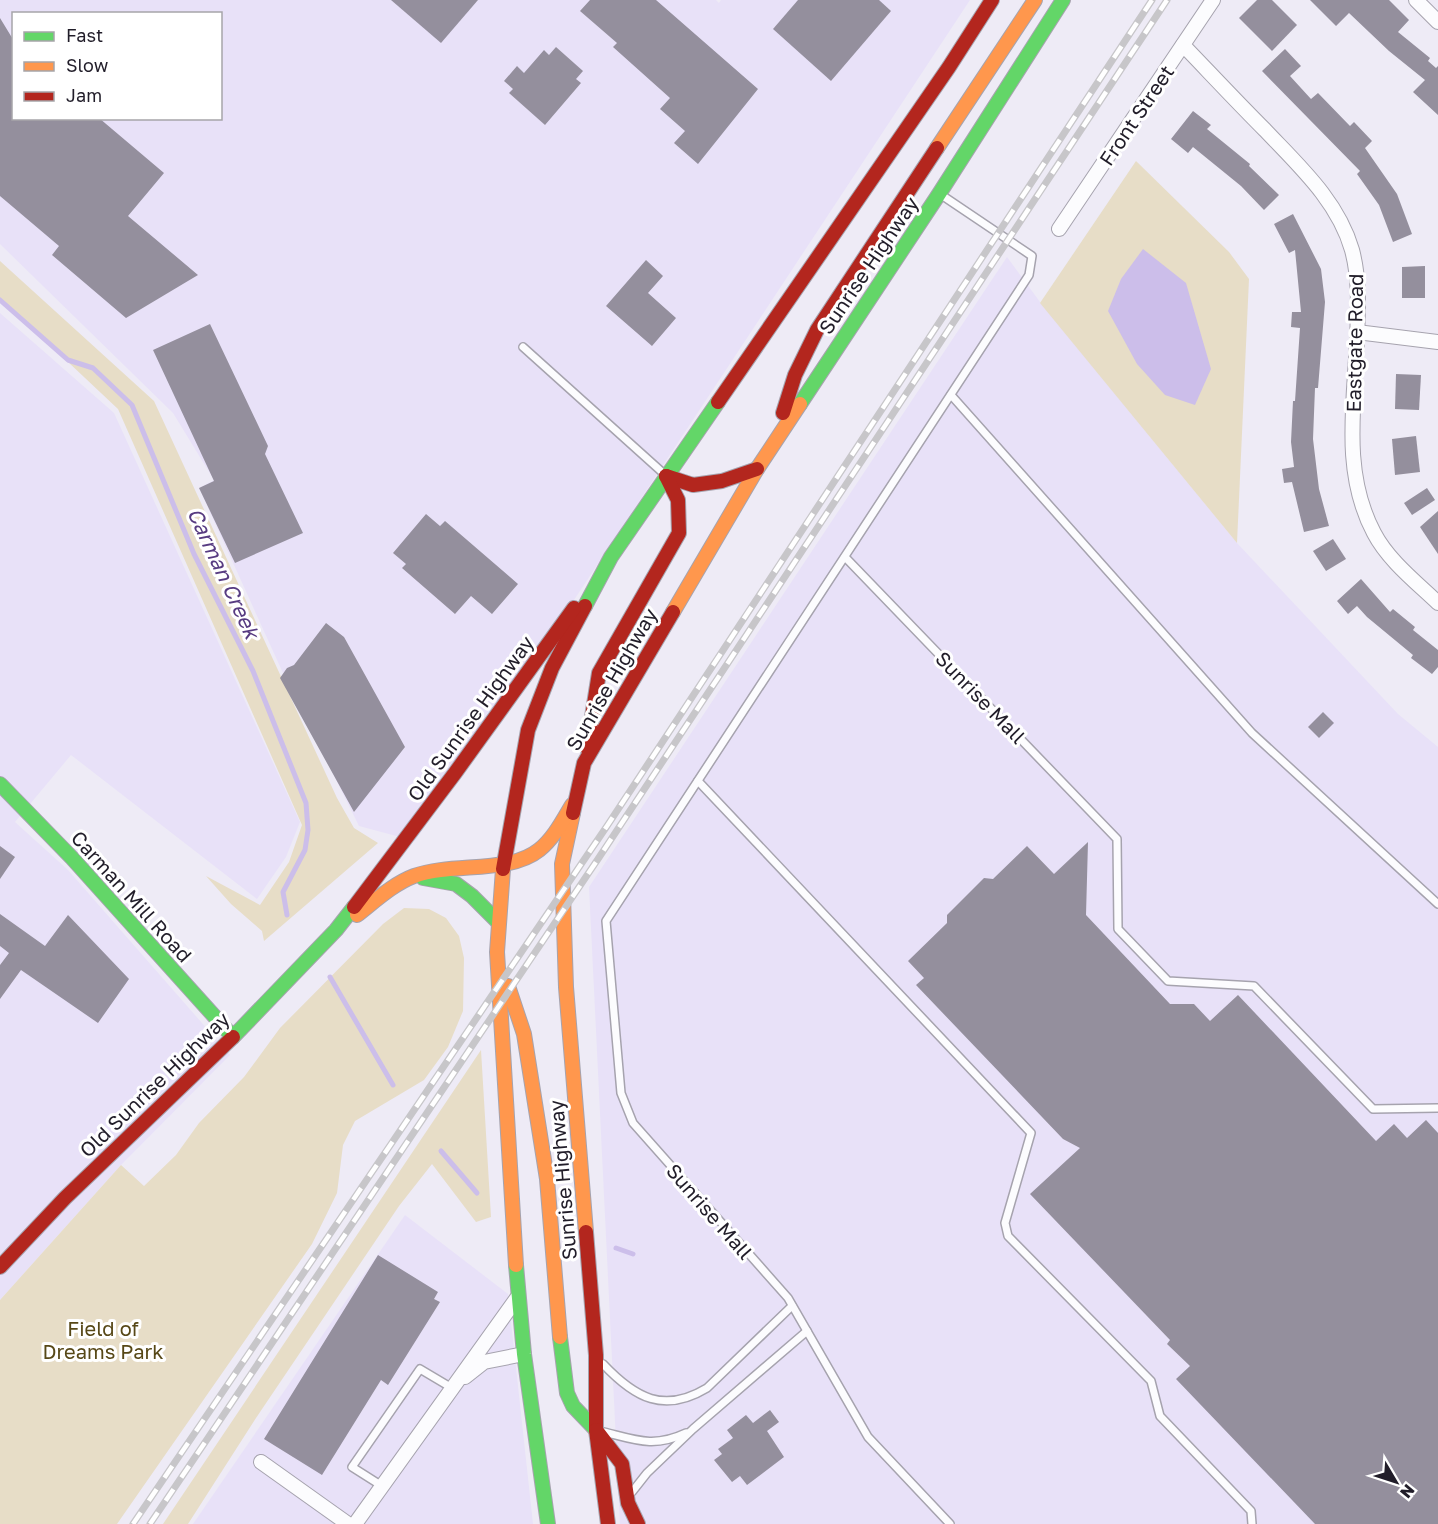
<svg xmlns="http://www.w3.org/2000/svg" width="1438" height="1524" font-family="'Golos Text',sans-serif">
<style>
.built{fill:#e8e1f8;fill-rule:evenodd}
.green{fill:#e7ddc7}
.water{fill:#ccbeea}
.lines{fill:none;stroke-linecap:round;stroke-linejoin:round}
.stream{stroke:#ccbeea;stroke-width:5}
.building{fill:#948f9d}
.lane-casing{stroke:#a6a3ae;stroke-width:10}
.street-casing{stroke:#a6a3ae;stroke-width:16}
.fast-casing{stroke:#a6a3ae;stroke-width:16}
.slow-casing{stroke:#a6a3ae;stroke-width:16}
.jam-casing{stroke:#a6a3ae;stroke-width:16}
.lane{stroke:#fcfcfe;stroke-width:7}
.street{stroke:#fcfcfe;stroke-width:14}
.fast{stroke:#63d668;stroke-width:14}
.slow{stroke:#ff974d;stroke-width:14}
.jam{stroke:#b3261e;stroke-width:14}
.rail-casing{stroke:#c7c6c9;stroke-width:7}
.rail{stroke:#fff;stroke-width:4.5;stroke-dasharray:14;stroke-linecap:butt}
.labels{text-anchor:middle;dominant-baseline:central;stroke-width:6;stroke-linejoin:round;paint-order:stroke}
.street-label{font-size:20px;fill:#211d29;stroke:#fff}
.park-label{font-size:20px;fill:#574817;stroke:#fff}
.water-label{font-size:21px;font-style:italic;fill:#573b81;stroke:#fff}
</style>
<rect width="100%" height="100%" fill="#eeebf6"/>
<g class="built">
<path d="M 0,0 L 716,0 L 719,3 L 721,0 L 970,0 L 415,841 L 359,826 L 283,673 L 199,488 L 214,480 L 173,413 L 0,244 ZM 14,14 L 220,14 L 220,118 L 14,118 Z"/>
<path d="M 1007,257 L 1040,302 L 1237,543 L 1398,714 L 1438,747 L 1438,1524 L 620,1524 L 589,887 Z"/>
<path d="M 0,313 L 114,413 L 300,822 L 286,857 L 257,899 L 71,755 L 15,822 L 68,870 L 230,1055 L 121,1165 L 0,1300 Z"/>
<path d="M 405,1215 L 508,1294 L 533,1524 L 193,1524 Z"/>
</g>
<g class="green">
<path d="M 1136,161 L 1229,252 L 1249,279 L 1237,543 L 1040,303 Z"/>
<path d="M 0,261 L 154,401 L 337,798 L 354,828 L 378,843 L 264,941 L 262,931 L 231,904 L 206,876 L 260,905 L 289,862 L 302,825 L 118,409 L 0,298 Z"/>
<path d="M 404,908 L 429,909 L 446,918 L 459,936 L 464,958 L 463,1011 L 448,1047 L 424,1080 L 355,1121 L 343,1145 L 337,1193 L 312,1244 L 117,1524 L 0,1524 L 0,1300 L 121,1165 L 144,1186 L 176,1155 L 199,1123 L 244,1077 L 280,1028 L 383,924 Z"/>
<path d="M 481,1050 L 491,1217 L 476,1222 L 432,1164 L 399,1206 L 256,1418 L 188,1524 L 163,1524 Z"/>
</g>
<path class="water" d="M 1143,249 L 1186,283 L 1211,369 L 1195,405 L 1165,395 L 1137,364 L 1108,311 L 1121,279 Z"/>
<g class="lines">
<g class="stream">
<path d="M 0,300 L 68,360 L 93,368 L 132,405 L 194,554 L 253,671 L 306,803 L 308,830 L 305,850 L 283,892 L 287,915"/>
<path d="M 330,977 L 393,1085"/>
<path d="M 441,1151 L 477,1193"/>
<path d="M 616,1248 L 633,1254"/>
</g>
</g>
<g class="building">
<path d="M 391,0 L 478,0 L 441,43 Z"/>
<path d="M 590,0 L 656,0 L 758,89 L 698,164 L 674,143 L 685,131 L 660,109 L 670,98 L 613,47 L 617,43 L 580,11 Z"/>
<path d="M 798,0 L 879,0 L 891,11 L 831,81 L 773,29 Z"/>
<path d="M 1257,0 L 1272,0 L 1297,25 L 1272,51 L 1239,18 Z"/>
<path d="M 1310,0 L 1389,0 L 1409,20 L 1398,32 L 1430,58 L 1428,61 L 1436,68 L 1438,66 L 1438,115 L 1413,92 L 1425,80 L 1389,51 L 1349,13 L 1336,26 Z"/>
<path d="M 0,18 L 14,41 L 14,118 L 99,118 L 164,173 L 128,216 L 198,275 L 126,318 L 52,255 L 59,246 L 0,196 Z"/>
<path d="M 556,47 L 583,71 L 576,79 L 581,83 L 545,125 L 509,93 L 513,89 L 504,81 L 517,66 L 524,73 L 544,50 L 549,55 Z"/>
<path d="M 1285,49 L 1301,66 L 1290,76 L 1311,99 L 1318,93 L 1350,126 L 1354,122 L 1372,141 L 1365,148 L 1397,194 L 1412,234 L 1393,242 L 1379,205 L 1357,174 L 1360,171 L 1262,71 Z"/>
<path d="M 1193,111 L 1211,125 L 1207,129 L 1250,164 L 1249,166 L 1279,195 L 1264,210 L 1241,186 L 1193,147 L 1188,153 L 1171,139 Z"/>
<path d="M 1293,214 L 1321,269 L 1325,302 L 1318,388 L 1315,388 L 1313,439 L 1319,489 L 1329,526 L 1304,532 L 1292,482 L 1284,483 L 1282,469 L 1294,467 L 1291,442 L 1293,401 L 1295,401 L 1300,328 L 1291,327 L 1292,312 L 1301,312 L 1295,250 L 1289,253 L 1274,224 Z"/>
<path d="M 646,260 L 663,276 L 648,293 L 676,318 L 652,346 L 606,306 Z"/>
<path d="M 1425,266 L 1425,298 L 1402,298 L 1402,267 Z"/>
<path d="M 210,324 L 268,446 L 265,454 L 303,533 L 235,563 L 199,488 L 214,481 L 153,350 Z"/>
<path d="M 1396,374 L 1421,375 L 1419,410 L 1395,409 Z"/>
<path d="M 1416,436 L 1420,472 L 1395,475 L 1392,439 Z"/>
<path d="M 1427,488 L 1435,500 L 1412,515 L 1404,503 Z"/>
<path d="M 1438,511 L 1438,554 L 1420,527 Z"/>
<path d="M 426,514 L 440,526 L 445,521 L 518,584 L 492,614 L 471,596 L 455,614 L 402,568 L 406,564 L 393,553 Z"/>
<path d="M 1333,539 L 1346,559 L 1326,571 L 1313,551 Z"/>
<path d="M 1361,579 L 1390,612 L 1393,609 L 1415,627 L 1413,630 L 1438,650 L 1438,667 L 1432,674 L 1411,658 L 1413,655 L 1367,617 L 1357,606 L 1348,614 L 1337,601 Z"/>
<path d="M 326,623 L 344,637 L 405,747 L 354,812 L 280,678 L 287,668 L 294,665 Z"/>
<path d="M 1323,712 L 1334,723 L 1319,738 L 1308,727 Z"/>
<path d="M 1088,842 L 1086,915 L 1170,1004 L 1194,1004 L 1210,1021 L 1238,995 L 1376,1141 L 1394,1124 L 1407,1138 L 1426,1120 L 1438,1133 L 1438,1524 L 1315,1524 L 1176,1379 L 1190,1366 L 1167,1344 L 1170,1340 L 1030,1194 L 1080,1148 L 1063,1139 L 916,985 L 924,978 L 908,961 L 947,923 L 947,915 L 984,878 L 993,879 L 1027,846 L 1054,874 Z"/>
<path d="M 0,846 L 15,857 L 0,879 Z"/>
<path d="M 0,914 L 45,946 L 68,915 L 129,979 L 98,1023 L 21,970 L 0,999 L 0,965 L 9,953 L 0,946 Z"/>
<path d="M 378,1255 L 438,1292 L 434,1299 L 440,1302 L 388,1385 L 381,1380 L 322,1475 L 264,1439 Z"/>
<path d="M 770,1410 L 779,1422 L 767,1431 L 784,1457 L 747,1485 L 740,1476 L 732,1482 L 714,1460 L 722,1454 L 718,1449 L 733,1438 L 727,1430 L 746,1415 L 753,1423 Z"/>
</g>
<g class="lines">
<g class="lane-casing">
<g id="lane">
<path d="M 943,196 L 1032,256 L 1029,275 L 606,921 L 621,1093 L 633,1123 L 788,1298 L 868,1437 L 950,1524"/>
<path d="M 523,347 L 662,472"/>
<path d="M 951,395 L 1252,733 L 1438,904"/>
<path d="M 845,557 L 1117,839 L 1118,929 L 1168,981 L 1254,986 L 1373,1109 L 1438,1108"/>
<path d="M 698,781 L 1031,1133 L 1005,1223 L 1008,1236 L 1151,1381 L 1160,1416 L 1251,1511 L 1252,1524"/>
<path d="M 603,1364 C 635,1398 664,1414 707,1388 L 792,1306"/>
<path d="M 604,1432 C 636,1440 654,1448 686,1433"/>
<path d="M 382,1486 L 352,1467 L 420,1369 L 452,1388"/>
<path d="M 632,1492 L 647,1473 L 693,1429 L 807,1331"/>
</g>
</g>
<g class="street-casing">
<g id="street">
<path d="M 1416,0 L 1438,22"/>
<path d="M 1183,45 C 1210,73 1237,102 1265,130 C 1299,166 1338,201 1352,250 C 1360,280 1358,310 1357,341 C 1354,406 1342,473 1374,533 C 1388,560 1416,582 1438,603"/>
<path d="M 1059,229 L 1213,0"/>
<path d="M 1357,332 L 1438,342"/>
<path d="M 465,1377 L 484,1362 L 524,1354"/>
<path d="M 261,1462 L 348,1524"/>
<path d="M 355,1524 L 517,1298"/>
</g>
</g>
<g class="fast-casing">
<g id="fast">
<path d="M 800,404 L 939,194 L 1063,0"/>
<path d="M 585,606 L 611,557 L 718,402"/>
<path d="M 0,784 L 72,858 L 233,1037 L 336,930 L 354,907"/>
<path d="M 423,878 L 456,884 L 472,896 L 498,922"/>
<path d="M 516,1265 L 524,1354 L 548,1524"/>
<path d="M 560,1337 L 567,1393 L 573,1406 L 596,1430"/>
</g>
</g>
<g class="slow-casing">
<g id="slow">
<path d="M 937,148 L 1035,0"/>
<path d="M 673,612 L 757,469 L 800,404"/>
<path d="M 573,813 L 562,864 L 566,987 L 586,1232"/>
<path d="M 503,869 L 497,952 L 516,1265"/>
<path d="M 357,915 C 375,901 393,884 414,876 C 453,862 509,874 539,850 C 554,838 563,820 572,805"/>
<path d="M 508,986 L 524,1034 L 547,1179 L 560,1337"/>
</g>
</g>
<g class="jam-casing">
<g id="jam">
<path d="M 718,402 L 949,67 L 992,0"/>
<path d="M 783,413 L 795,375 L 817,330 L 937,148"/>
<path d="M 666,476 L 693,485 L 722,481 L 757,469"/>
<path d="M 587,748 L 599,673 L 679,533 L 678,500 L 666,476"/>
<path d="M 573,813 L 584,763 L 673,612"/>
<path d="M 503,869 L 528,730 L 552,668 L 585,606"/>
<path d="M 354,907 L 455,773 L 574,608"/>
<path d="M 586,1232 L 596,1355 L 596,1430 L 608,1524"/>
<path d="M 0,1267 L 65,1198 L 233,1037"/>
<path d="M 596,1430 L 622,1464 L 628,1503 L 638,1524"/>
</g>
</g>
<use href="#lane" class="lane"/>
<use href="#street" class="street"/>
<use href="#fast" class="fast"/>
<use href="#slow" class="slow"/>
<use href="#jam" class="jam"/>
<g class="rail-casing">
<g id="rail">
<path d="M 133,1524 L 607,826 L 1152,0"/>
<path d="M 150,1524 L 598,859 L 1167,0"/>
</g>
</g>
<use href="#rail" class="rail"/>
</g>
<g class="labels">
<g class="street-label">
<text transform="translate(1136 115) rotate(-56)">Front Street</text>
<text transform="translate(868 265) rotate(-56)">Sunrise Highway</text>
<text transform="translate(1354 343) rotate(-89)">Eastgate Road</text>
<text transform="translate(611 679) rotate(-60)">Sunrise Highway</text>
<text transform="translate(981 697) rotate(46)">Sunrise Mall</text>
<text transform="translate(470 718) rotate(-54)">Old Sunrise Highway</text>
<text transform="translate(132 896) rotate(48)">Carman Mill Road</text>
<text transform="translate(154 1084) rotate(-44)">Old Sunrise Highway</text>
<text transform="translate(562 1180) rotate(-95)">Sunrise Highway</text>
<text transform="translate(710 1211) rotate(49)">Sunrise Mall</text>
</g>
<g class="park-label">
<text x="103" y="1328">Field of<tspan x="103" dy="23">Dreams Park</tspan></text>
</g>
<g class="water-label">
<text transform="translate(224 573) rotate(65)">Carman Creek</text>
</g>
</g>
<rect x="12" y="12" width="210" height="108" fill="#ffffff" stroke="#a6a5a9" stroke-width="1.5"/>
<rect x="24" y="32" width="30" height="9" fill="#63d668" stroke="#a6a5a9" stroke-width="1.5"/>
<text x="66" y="42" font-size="18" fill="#211d29">Fast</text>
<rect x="24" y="62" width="30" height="9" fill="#ff974d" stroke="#a6a5a9" stroke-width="1.5"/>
<text x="66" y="72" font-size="18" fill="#211d29">Slow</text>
<rect x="24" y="92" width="30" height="9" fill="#b3261e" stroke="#a6a5a9" stroke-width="1.5"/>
<text x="66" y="102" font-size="18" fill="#211d29">Jam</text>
<g transform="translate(1396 1482) rotate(129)" stroke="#ffffff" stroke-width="4.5" paint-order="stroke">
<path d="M0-4.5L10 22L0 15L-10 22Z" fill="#211d29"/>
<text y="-9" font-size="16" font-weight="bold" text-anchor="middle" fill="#211d29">N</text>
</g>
</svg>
